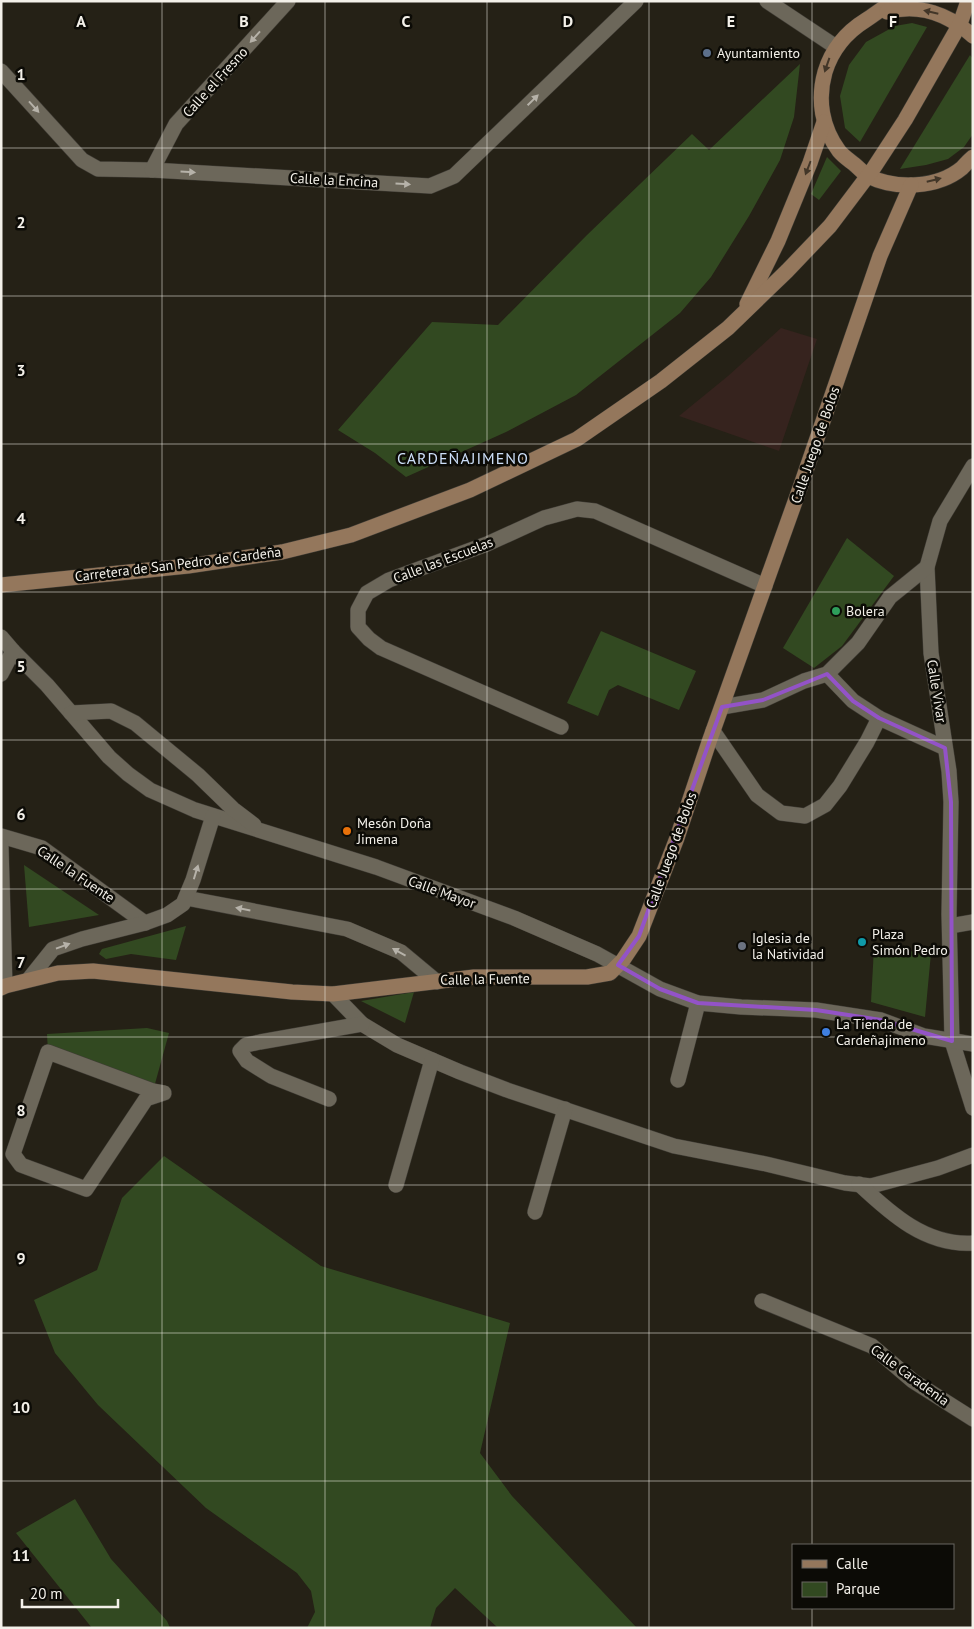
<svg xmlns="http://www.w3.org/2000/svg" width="974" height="1629" font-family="'PT Sans',sans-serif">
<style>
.education{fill:#36231e}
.green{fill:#324921}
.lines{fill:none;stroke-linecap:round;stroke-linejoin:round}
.street-casing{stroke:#403d36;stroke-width:16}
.secondary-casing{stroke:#403d36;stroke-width:16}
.street{stroke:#6c675a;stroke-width:15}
.secondary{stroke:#94775c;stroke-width:15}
.oneway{fill:#423628}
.oneway2{fill:#b6b2a9}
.marked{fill:none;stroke:#9353c7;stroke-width:4;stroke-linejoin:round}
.grid{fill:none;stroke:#f3f0e9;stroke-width:1;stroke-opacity:0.55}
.service-dot{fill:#5c6f8a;stroke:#0c0b06;stroke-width:2}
.leisure-dot{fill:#2e9e5b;stroke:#0c0b06;stroke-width:2}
.food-dot{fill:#e8710a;stroke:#0c0b06;stroke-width:2}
.culture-dot{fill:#0f9aa8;stroke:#0c0b06;stroke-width:2}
.worship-dot{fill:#6b7280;stroke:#0c0b06;stroke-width:2}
.shop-dot{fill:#3f7fe0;stroke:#0c0b06;stroke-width:2}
.labels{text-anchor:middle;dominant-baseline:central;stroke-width:5;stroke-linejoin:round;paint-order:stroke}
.poi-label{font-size:14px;fill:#f3f0e9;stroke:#0c0b06;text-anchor:start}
.street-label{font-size:14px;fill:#f3f0e9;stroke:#0c0b06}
.quarter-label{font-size:16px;letter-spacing:1px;fill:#ccdef7;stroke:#0c0b06}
.grid-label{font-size:16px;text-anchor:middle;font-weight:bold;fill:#f3f0e9;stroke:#0c0b06;stroke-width:5;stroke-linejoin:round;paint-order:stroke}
</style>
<rect width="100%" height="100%" fill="#252116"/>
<path class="education" d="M 781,328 L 817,339 L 779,451 L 679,416 L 728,376 Z"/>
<g class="green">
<path d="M 912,23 L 927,27 L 860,142 L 845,128 L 840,96 L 849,65 L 866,42 L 895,26 Z"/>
<path d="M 970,55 L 973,59 L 973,134 L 964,147 L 948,159 L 926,165 L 900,169 Z"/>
<path d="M 800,64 L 794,117 L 780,160 L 749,216 L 711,277 L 680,313 L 576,395 L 506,432 L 406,477 L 375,453 L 338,430 L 432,322 L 498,325 L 587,235 L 692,134 L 709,150 Z"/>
<path d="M 827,157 L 841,171 L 819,200 L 811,194 Z"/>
<path d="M 847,538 L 894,576 L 842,646 L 814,668 L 783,648 Z"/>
<path d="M 601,631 L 696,671 L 679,710 L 618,685 L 609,690 L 598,716 L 567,703 Z"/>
<path d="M 24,865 L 99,915 L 29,927 Z"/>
<path d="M 186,926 L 176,960 L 131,954 L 106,959 L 99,954 L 102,949 Z"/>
<path d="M 874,948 L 931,953 L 925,1017 L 871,1002 Z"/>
<path d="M 414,992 L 405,1023 L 361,1001 Z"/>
<path d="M 147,1028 L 169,1033 L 153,1091 L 48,1052 L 47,1034 Z"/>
<path d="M 164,1156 L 321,1266 L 510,1323 L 480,1453 L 512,1496 L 637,1628 L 498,1628 L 455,1588 L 436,1608 L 430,1628 L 307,1628 L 315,1612 L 311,1591 L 297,1573 L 206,1508 L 98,1405 L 55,1353 L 34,1300 L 97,1270 L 122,1198 Z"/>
<path d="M 75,1499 L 111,1559 L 167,1621 L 170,1628 L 92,1628 L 16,1533 Z"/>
</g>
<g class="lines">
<g class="street-casing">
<g id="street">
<path d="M 767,1 L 836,47"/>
<path d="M 1,71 L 82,160 L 98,169 L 152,170 L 430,186 L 454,176 L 636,1"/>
<path d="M 152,170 L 176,124 L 288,1"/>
<path d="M 973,466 L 940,521 L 927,567 L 931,653 L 949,771 L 951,802 L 949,914 L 952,1041 L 973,1108"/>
<path d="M 1,637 L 13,651 L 47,685 L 109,757 L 128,774 L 150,790 L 195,810 L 376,867 L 514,918 L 597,954 L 660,989 L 698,1003 L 741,1007 L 816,1010 L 881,1020 L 924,1036 L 973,1044"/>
<path d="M 1,674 L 13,651"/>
<path d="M 827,674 L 853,701 L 879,718 L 945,748"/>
<path d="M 722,707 L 763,700 L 804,681 L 827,674 L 858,643 L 890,597 L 927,567"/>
<path d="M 71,713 L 111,711 L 135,723 L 198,775 L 233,809 L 254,825"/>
<path d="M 561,727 L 381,648 L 369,639 L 358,627 L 358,610 L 367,593 L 389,580 L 487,544 L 544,518 L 577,509 L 595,511 L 765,586"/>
<path d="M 713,731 L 757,795 L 781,813 L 805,816 L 825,805 L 840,786 L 867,742 L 879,718"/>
<path d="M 1,836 L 42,848 L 145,923"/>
<path d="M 1,846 L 5,986"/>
<path d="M 186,898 L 347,929 L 401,952 L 437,982"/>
<path d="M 950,926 L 973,922"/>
<path d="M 29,979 L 53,949 L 82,939 L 145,923 L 167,915 L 183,904 L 193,880 L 213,816"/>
<path d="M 333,994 L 362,1024 L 397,1045 L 460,1072 L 507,1090 L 674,1146 L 766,1164 L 845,1183 L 871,1186 L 938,1168 L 973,1155"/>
<path d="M 48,1052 L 153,1091 L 164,1093 L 146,1099 L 86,1189 L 21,1165 L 13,1154 Z"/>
<path d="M 678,1080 L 698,1003"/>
<path d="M 329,1099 L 271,1076 L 247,1061 L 240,1051 L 246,1045 L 260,1042 L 362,1024"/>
<path d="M 859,1184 C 891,1214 926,1246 973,1243"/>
<path d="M 396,1185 L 432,1060"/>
<path d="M 535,1212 L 565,1109"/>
<path d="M 762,1301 L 872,1346 L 913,1381 L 973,1419"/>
</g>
</g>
<g class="secondary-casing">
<g id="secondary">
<path d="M 898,1 C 883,6 879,12 866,20 C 845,33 832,49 825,72 C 817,100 822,128 839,151 C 843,156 849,160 854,164 C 858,167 863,173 868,176 C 896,190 938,188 962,168 C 966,164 969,160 973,157"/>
<path d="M 887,12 C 919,3 949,15 973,36"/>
<path d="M 747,304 L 778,241 L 810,163 L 824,122"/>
<path d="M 1,585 L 188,566 L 282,552 L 351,535 L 470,490 L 577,439 L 661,381 L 728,328 L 787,271 L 830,226 L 873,169 L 905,120 L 960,24 L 968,1"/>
<path d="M 1,988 L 5,986 L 58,973 L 93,971 L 292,992 L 333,994 L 474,977 L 587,977 L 610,973 L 623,960 L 639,936 L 677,838 L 709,742 L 801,485 L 880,256 L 911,185"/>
</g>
</g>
<use href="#street" class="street"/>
<use href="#secondary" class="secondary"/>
</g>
<defs><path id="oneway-solid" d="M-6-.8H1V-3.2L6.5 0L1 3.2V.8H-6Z" transform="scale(1.25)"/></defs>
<g class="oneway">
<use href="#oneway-solid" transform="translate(931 12) rotate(-167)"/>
<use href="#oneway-solid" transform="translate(827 65) rotate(109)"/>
<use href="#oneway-solid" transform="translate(808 168) rotate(111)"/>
<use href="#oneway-solid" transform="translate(934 180) rotate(-14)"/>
</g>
<g class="oneway2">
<use href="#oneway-solid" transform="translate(255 37) rotate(132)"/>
<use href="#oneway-solid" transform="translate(533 100) rotate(-44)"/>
<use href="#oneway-solid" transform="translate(34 107) rotate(48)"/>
<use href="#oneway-solid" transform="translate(188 172) rotate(3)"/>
<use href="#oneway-solid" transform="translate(403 184) rotate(3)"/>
<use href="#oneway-solid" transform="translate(196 872) rotate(-73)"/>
<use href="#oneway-solid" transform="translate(243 909) rotate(-169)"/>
<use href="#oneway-solid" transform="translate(63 946) rotate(-20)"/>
<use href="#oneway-solid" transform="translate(399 952) rotate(-151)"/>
</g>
<path class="marked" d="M 827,674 L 853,701 L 879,718 L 945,748 L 951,802 L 952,1041 L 881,1020 L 816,1010 L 698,1003 L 660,989 L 618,965 L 639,936 L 722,707 L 763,700 Z"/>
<path class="grid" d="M 162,1 L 162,1628M 325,1 L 325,1628M 487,1 L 487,1628M 649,1 L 649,1628M 812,1 L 812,1545M 1,148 L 973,148M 1,296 L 973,296M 1,444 L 973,444M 1,592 L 973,592M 1,740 L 973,740M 1,889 L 973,889M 1,1037 L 973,1037M 1,1185 L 973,1185M 1,1333 L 973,1333M 1,1481 L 973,1481M 812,1608 L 812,1628"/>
<circle class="service-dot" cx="707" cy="53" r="5"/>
<circle class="leisure-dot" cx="836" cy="611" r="5"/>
<circle class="food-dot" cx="347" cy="831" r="5"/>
<circle class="culture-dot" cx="862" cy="942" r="5"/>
<circle class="worship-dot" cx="742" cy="946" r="5"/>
<circle class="shop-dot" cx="826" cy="1032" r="5"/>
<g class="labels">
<g class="poi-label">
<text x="717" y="53">Ayuntamiento</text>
<text x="846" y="611">Bolera</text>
<text x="357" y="823">Mesón Doña<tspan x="357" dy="16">Jimena</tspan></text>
<text x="872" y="934">Plaza<tspan x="872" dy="16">Simón Pedro</tspan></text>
<text x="752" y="938">Iglesia de<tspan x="752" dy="16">la Natividad</tspan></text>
<text x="836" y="1024">La Tienda de<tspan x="836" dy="16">Cardeñajimeno</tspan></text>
</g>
<g class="street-label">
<text transform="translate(215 82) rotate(-48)">Calle el Fresno</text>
<text transform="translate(334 180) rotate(3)">Calle la Encina</text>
<text transform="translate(815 445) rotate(-71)">Calle Juego de Bolos</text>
<text transform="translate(443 560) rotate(-21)">Calle las Escuelas</text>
<text transform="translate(178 564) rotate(-7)">Carretera de San Pedro de Cardeña</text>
<text transform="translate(937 691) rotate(81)">Calle Vivar</text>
<text transform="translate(671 850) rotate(-70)">Calle Juego de Bolos</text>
<text transform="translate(76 874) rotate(34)">Calle la Fuente</text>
<text transform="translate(442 892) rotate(20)">Calle Mayor</text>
<text transform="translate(485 979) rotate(-1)">Calle la Fuente</text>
<text transform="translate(910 1375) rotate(36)">Calle Caradenia</text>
</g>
<g class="quarter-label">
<text x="463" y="458">CARDEÑAJIMENO</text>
</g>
</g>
<g class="grid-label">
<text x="81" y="27">A</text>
<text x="244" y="27">B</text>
<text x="406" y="27">C</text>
<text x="568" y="27">D</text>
<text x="731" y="27">E</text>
<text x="893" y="27">F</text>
<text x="21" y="80">1</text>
<text x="21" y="228">2</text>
<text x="21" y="376">3</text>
<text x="21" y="524">4</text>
<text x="21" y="672">5</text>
<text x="21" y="820">6</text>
<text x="21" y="968">7</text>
<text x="21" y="1116">8</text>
<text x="21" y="1264">9</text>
<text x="21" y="1413">10</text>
<text x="21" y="1561">11</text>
</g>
<rect width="974" height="1629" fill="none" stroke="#f3f0e9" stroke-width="5"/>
<rect x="792" y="1544" width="162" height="65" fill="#0c0b06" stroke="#686761"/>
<rect x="802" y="1560" width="25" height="8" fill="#94775c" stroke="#686761"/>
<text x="836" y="1569" font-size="15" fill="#f3f0e9">Calle</text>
<rect x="802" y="1582" width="25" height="15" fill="#324921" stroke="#686761"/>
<text x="836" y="1594" font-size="15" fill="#f3f0e9">Parque</text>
<path d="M22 1599v8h96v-8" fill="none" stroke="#f3f0e9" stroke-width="2.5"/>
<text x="30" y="1599" font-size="15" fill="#f3f0e9" stroke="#0c0b06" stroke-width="4" paint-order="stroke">20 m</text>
</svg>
